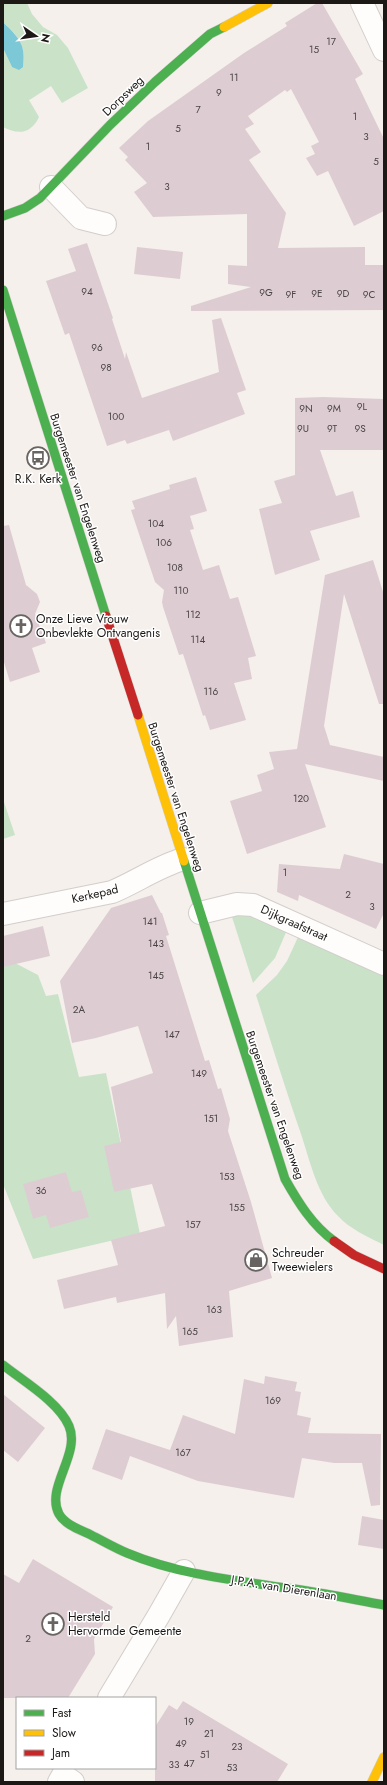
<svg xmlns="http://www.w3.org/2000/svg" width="387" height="1785" font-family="Jost,sans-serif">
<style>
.green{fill:#cae3c8}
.water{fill:#7dc8d7}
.building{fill:#ddcdd3}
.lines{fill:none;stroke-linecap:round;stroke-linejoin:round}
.street-casing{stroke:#d2cecb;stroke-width:24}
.fast-casing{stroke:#d2cecb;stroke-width:10}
.slow-casing{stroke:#d2cecb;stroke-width:10}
.jam-casing{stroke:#d2cecb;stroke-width:10}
.street{stroke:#fefdfc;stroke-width:22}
.fast{stroke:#4caf50;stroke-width:9}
.slow{stroke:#ffc107;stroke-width:9}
.jam{stroke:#c62828;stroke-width:9}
.labels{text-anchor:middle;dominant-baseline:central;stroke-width:3;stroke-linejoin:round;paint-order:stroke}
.number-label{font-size:10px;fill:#4c4545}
.street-label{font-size:12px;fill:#1c1816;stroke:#fff}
.poi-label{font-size:12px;fill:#1c1816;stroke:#fff;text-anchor:start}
</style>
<rect width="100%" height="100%" fill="#f5f0ec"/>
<g class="green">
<path d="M 3,3 L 27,3 L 32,14 L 43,27 L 57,35 L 68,48 L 88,88 L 62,103 L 51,86 L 31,99 L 29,100 L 39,117 C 31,134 18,135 3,127 L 3,48 L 12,67 L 23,67 C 26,45 19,37 3,22 Z"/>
<path d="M 3,799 L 15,835 L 3,839 Z"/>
<path d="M 237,914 L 249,914 L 287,930 L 275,958 L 253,983 L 232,917 Z"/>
<path d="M 299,935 L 384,975 L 384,1245 C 368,1237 350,1229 338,1216 C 317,1195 310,1161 301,1134 C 285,1088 271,1042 256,995 L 277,975 L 287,961 Z"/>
<path d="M 3,948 L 15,963 L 38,975 L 46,996 L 58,994 L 79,1077 L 106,1073 L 140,1234 L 33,1259 L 3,1184 Z"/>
</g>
<path class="water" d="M 3,22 C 19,38 26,44 23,67 L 19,70 L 12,67 L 3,48 Z"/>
<g class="building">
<path d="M 317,3 L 322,3 L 363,74 L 355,79 L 384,139 L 384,211 L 354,226 L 328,171 L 317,176 L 306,158 L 315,154 L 311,146 L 319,142 L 291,89 L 287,92 L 285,90 L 248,116 L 254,124 L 245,129 L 261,152 L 249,160 L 286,213 L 278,248 L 365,247 L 365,265 L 384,265 L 384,310 L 191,311 L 191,306 L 251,287 L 228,284 L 228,265 L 247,266 L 247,214 L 153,217 L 134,192 L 147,183 L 125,160 L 128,157 L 119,148 L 148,121 L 244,53 L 287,26 L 285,23 Z"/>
<path d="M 87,243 L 113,318 L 112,319 L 125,359 L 126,352 L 142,398 L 219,372 L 212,320 L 221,318 L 246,390 L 237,393 L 245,414 L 173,441 L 169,430 L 127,444 L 125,440 L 107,446 L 69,333 L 65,335 L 46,281 L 76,271 L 68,249 Z"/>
<path d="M 137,247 L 183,252 L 180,279 L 134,274 Z"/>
<path d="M 323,397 L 384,399 L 384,450 L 320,450 L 336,496 L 353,491 L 360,517 L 310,531 L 320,560 L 275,575 L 259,509 L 282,503 L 274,481 L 295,475 L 295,398 Z"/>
<path d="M 196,477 L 207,511 L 190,516 L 194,529 L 190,530 L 203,570 L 219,565 L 230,599 L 238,597 L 256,656 L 248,658 L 252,679 L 234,683 L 246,720 L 210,730 L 205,715 L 203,716 L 183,654 L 179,655 L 163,607 L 162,602 L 164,590 L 155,582 L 131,510 L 135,509 L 132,501 L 170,489 L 169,485 Z"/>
<path d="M 9,525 L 26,585 L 37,594 L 40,602 L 35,614 L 46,643 L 32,648 L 40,672 L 10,682 L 3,659 L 3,526 Z"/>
<path d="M 373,560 L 384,595 L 384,704 L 379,704 L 344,594 L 324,726 L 330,745 L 384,757 L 384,781 L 305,764 L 326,827 L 247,854 L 230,801 L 262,791 L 257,775 L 274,769 L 269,752 L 297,749 L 325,575 Z"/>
<path d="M 344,854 L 384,864 L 384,913 L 376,929 L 299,895 L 298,901 L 277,892 L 279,864 L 340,869 Z"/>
<path d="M 152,895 L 161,913 L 162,913 L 169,935 L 166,936 L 205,1061 L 209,1060 L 218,1089 L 221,1088 L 230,1119 L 228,1131 L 251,1202 L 272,1278 L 229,1291 L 233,1337 L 179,1346 L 176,1316 L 167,1329 L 165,1293 L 117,1303 L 116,1297 L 64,1309 L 57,1280 L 118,1265 L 111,1240 L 165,1226 L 152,1184 L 114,1192 L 104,1146 L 121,1142 L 111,1087 L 153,1073 L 138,1026 L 96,1038 L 72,1043 L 60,981 L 111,908 Z"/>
<path d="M 43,926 L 50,956 L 3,967 L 3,936 Z"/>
<path d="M 66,1172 L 72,1192 L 81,1190 L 89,1217 L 50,1228 L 46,1215 L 33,1219 L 23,1184 Z"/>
<path d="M 265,1376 L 297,1382 L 295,1391 L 301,1392 L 297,1415 L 311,1418 L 308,1433 L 381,1434 L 380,1505 L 371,1506 L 362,1463 L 334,1463 L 302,1458 L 294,1498 L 198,1481 L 130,1456 L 122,1480 L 92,1469 L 106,1429 L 170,1450 L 183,1415 L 235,1434 L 244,1379 L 264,1384 Z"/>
<path d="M 3,1394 L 45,1428 L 18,1462 L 3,1450 Z"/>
<path d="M 362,1516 L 384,1520 L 384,1549 L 358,1545 Z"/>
<path d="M 33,1559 L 113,1607 L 94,1639 L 95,1654 L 68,1698 L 3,1698 L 3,1574 L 19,1583 Z"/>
<path d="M 183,1701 L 288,1764 L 277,1782 L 155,1782 L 155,1727 L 169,1705 L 177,1710 Z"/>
</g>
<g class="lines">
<g class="street-casing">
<g id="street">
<path d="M 362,3 L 384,50"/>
<path d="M 51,187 L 81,218 L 105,224"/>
<path d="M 200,913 L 237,904 L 253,905 L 384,964"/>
<path d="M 3,914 L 112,892 C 136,882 157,867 183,859"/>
<path d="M 109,1698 L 159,1615 L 184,1571"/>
<path d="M 59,1782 L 63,1775 L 73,1782"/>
</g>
</g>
<g class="fast-casing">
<g id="fast">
<path d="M 3,216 L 25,208 L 40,198 L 110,125 L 155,82 L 210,34 L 224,27"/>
<path d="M 3,290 L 106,616"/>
<path d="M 184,861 L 285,1179 C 298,1202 312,1225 334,1241"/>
<path d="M 3,1365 C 23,1381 59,1402 69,1426 C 81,1454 45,1488 59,1514 C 65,1525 81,1530 91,1535 C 103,1541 115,1548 127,1553 C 177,1574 232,1580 286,1588 C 319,1592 351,1599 384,1605"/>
</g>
</g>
<g class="slow-casing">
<g id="slow">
<path d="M 224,27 L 268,3"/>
<path d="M 138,715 L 184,861"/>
<path d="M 372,1782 L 384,1757"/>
</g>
</g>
<g class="jam-casing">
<g id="jam">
<path d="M 106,616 L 138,715"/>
<path d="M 334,1241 L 354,1255 L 384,1269"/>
</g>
</g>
<use href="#street" class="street"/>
<use href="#fast" class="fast"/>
<use href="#slow" class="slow"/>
<use href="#jam" class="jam"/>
</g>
<defs>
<g id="bus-ring" transform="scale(1.15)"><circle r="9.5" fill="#fff" stroke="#686461" stroke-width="1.5"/><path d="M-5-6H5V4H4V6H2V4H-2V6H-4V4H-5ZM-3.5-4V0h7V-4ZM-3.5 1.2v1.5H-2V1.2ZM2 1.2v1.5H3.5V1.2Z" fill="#686461"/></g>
<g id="church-ring" transform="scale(1.15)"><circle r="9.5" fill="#fff" stroke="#686461" stroke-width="1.5"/><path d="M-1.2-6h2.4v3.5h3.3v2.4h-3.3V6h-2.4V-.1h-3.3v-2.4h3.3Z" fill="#686461"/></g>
<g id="shop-ring" transform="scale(1.15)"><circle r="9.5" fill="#fff" stroke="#686461" stroke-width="1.5"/><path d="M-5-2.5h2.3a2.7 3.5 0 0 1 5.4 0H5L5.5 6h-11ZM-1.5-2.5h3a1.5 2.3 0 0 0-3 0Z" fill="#686461"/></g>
</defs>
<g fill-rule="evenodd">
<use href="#bus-ring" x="38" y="458"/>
<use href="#church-ring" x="21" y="626"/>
<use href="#shop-ring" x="256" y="1260"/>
<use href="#church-ring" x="53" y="1624"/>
</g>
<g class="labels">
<g class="number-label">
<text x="331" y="41">17</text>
<text x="314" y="49">15</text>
<text x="234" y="77">11</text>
<text x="219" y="92">9</text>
<text x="198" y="109">7</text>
<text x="355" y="116">1</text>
<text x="178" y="128">5</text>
<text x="366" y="136">3</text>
<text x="148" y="146">1</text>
<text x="376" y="161">5</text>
<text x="167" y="186">3</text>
<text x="87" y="291">94</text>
<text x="266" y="292">9G</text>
<text x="317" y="293">9E</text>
<text x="343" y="293">9D</text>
<text x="291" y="294">9F</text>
<text x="369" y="294">9C</text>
<text x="97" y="347">96</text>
<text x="106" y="367">98</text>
<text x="362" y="406">9L</text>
<text x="306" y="408">9N</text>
<text x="334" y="408">9M</text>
<text x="116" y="416">100</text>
<text x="303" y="428">9U</text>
<text x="332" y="428">9T</text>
<text x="360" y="428">9S</text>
<text x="156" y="523">104</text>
<text x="164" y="542">106</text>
<text x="175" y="567">108</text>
<text x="181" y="590">110</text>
<text x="193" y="614">112</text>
<text x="198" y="639">114</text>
<text x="211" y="691">116</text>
<text x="301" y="798">120</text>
<text x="285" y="872">1</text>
<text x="348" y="894">2</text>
<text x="372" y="906">3</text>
<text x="150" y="921">141</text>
<text x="156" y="943">143</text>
<text x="156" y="975">145</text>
<text x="79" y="1009">2A</text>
<text x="172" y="1034">147</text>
<text x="199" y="1073">149</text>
<text x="211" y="1118">151</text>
<text x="227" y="1176">153</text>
<text x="41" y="1190">36</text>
<text x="237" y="1207">155</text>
<text x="193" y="1224">157</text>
<text x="214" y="1309">163</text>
<text x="190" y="1331">165</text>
<text x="273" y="1400">169</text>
<text x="183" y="1452">167</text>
<text x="28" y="1638">2</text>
<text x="189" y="1721">19</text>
<text x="209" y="1733">21</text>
<text x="181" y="1743">49</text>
<text x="237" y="1746">23</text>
<text x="205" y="1754">51</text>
<text x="189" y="1763">47</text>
<text x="174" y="1764">33</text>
<text x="232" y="1767">53</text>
</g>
<g class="street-label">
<text transform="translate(123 96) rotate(-44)">Dorpsweg</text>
<text transform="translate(78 488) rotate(72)">Burgemeester van Engelenweg</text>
<text transform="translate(176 797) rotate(72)">Burgemeester van Engelenweg</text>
<text transform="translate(95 894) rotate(-13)">Kerkepad</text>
<text transform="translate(294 923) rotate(24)">Dijkgraafstraat</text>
<text transform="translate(275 1105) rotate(71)">Burgemeester van Engelenweg</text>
<text transform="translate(284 1588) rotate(9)">J.P.A. van Dierenlaan</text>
</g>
<g class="poi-label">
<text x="38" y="479" text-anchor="middle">R.K. Kerk</text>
<text x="36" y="619">Onze Lieve Vrouw<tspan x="36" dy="14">Onbevlekte Ontvangenis</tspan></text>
<text x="272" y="1253">Schreuder<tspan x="272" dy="14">Tweewielers</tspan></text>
<text x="68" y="1617">Hersteld<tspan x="68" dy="14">Hervormde Gemeente</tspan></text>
</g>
</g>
<rect width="387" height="1785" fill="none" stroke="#1c1816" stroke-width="8"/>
<rect x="16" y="1697" width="140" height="72" fill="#ffffff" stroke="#a4a3a2"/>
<rect x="24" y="1710" width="20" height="6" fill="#4caf50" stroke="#a4a3a2"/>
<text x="52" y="1717" font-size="12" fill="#1c1816">Fast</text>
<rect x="24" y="1730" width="20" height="6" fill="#ffc107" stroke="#a4a3a2"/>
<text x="52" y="1737" font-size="12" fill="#1c1816">Slow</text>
<rect x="24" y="1750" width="20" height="6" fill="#c62828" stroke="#a4a3a2"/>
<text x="52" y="1757" font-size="12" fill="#1c1816">Jam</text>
<g transform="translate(36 36) rotate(103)" stroke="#ffffff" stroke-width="3" paint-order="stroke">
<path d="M0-3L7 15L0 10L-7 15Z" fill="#1c1816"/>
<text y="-6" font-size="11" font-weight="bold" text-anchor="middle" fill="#1c1816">N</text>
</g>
</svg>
